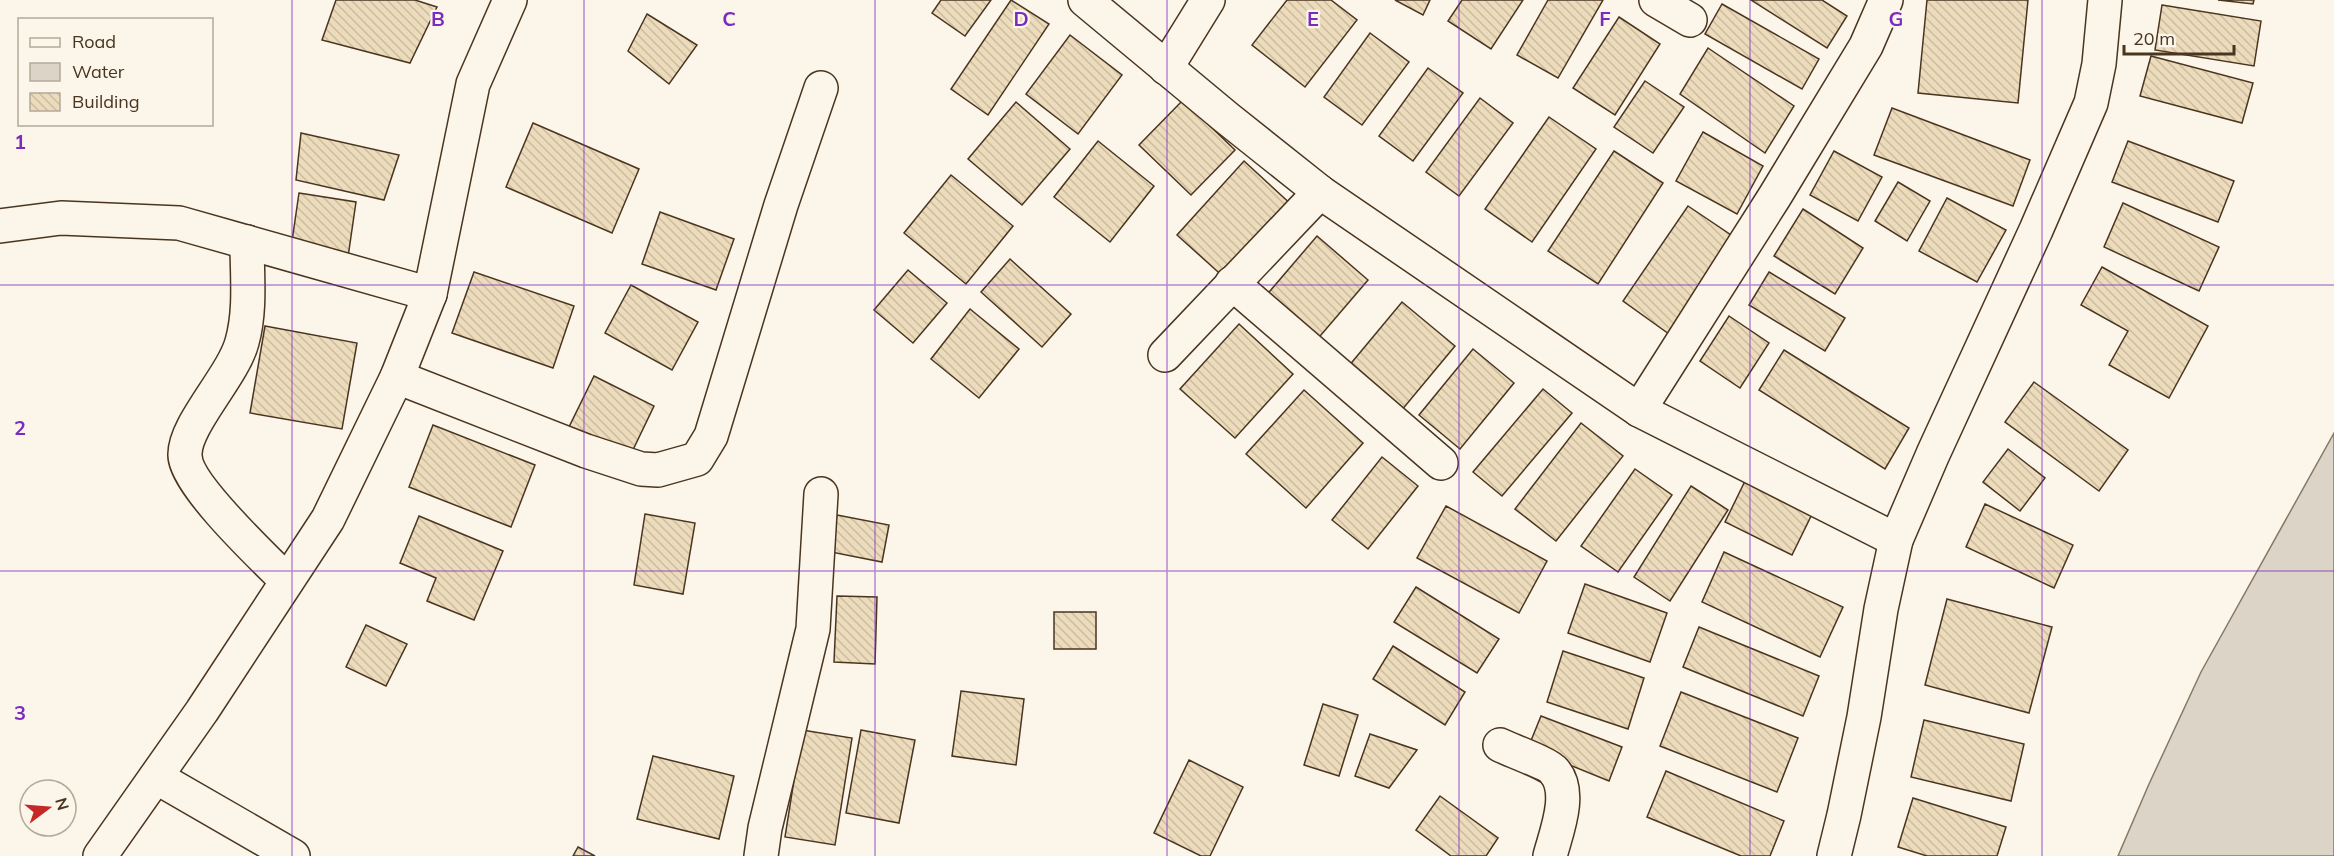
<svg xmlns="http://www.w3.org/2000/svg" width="2334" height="856" font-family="Mulish,sans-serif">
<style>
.water{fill:#dcd4c6;stroke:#887966;stroke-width:1.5}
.building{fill:url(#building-back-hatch);stroke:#4a3520;stroke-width:1.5}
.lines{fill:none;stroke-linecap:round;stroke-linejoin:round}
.street-casing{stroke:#4a3520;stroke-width:36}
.secondary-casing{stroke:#4a3520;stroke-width:36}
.highway-casing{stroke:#4a3520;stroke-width:36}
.street{stroke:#fbf6e9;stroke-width:33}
.secondary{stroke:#fbf6e9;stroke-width:33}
.highway{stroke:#fbf6e9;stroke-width:33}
.grid{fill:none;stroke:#7b2cbf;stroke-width:1.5;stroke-opacity:0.55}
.grid-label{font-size:20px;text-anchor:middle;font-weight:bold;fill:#7b2cbf;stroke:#fbf6e9;stroke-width:4.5;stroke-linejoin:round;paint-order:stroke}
</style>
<defs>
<pattern id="building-back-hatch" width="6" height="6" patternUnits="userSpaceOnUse" patternTransform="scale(1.5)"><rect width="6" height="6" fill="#ecdcbc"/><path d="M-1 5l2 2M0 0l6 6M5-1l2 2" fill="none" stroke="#ccbda1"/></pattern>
</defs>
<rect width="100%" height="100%" fill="#fbf6e9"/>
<path class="water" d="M 2334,433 L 2334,856 L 2118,856 L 2149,784 L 2201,672 Z"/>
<g class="building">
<path d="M 336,0 L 415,0 L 437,7 L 410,63 L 322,40 Z"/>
<path d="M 941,0 L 991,0 L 965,36 L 932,13 Z"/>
<path d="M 1011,0 L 1049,24 L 988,115 L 951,89 Z"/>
<path d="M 1287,0 L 1331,0 L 1357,20 L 1305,87 L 1252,45 Z"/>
<path d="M 1395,0 L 1430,0 L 1423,15 Z"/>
<path d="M 1462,0 L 1523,0 L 1491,49 L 1448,21 Z"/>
<path d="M 1548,0 L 1603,0 L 1558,78 L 1517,55 Z"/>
<path d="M 1751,0 L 1822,0 L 1847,16 L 1827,48 Z"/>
<path d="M 1927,0 L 2028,0 L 2018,103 L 1918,93 Z"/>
<path d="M 2218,0 L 2254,0 L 2253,4 Z"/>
<path d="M 1722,4 L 1819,59 L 1802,89 L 1705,34 Z"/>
<path d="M 2162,5 L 2261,21 L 2254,66 L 2155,50 Z"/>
<path d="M 647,14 L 697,45 L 669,84 L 628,51 Z"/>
<path d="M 1619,17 L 1660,44 L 1615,115 L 1573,88 Z"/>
<path d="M 1370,33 L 1409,62 L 1362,125 L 1324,97 Z"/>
<path d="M 1070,35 L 1122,75 L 1078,134 L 1026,94 Z"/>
<path d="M 1708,48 L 1794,106 L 1765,153 L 1680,94 Z"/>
<path d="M 2151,56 L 2253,83 L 2242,123 L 2140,96 Z"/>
<path d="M 1428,68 L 1463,93 L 1413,161 L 1379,136 Z"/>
<path d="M 1645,81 L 1684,107 L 1653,153 L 1614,127 Z"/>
<path d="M 1480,98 L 1513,123 L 1459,196 L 1426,172 Z"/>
<path d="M 1183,100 L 1235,150 L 1191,195 L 1139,145 Z"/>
<path d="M 1016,102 L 1070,149 L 1022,205 L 968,159 Z"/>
<path d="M 1892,108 L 2030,160 L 2013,206 L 1874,155 Z"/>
<path d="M 1549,117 L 1596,149 L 1532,242 L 1485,209 Z"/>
<path d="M 533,123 L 639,169 L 612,233 L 506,187 Z"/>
<path d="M 1703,132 L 1763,166 L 1737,214 L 1676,181 Z"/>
<path d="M 301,133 L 399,155 L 384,200 L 296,180 Z"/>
<path d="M 1098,141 L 1154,186 L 1110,242 L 1054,197 Z"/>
<path d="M 2128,141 L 2234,181 L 2218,222 L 2112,182 Z"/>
<path d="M 1614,151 L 1663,183 L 1598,284 L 1548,251 Z"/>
<path d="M 1834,151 L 1882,177 L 1858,221 L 1810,195 Z"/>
<path d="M 1244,161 L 1294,207 L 1227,280 L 1177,235 Z"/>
<path d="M 951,175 L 1013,226 L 966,284 L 904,233 Z"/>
<path d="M 1898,182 L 1930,201 L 1907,241 L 1875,221 Z"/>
<path d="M 299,193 L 356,202 L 348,257 L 291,248 Z"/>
<path d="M 1947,198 L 2006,230 L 1977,282 L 1919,251 Z"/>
<path d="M 2123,203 L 2219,247 L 2199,291 L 2104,247 Z"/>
<path d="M 1688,206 L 1734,237 L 1669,334 L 1623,301 Z"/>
<path d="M 1803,209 L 1863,248 L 1835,294 L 1774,256 Z"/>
<path d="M 660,212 L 734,239 L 716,290 L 642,264 Z"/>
<path d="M 1317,236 L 1368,280 L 1315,342 L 1264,298 Z"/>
<path d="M 1010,259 L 1071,314 L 1042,347 L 981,292 Z"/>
<path d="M 2102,267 L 2208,326 L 2169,398 L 2109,365 L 2128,331 L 2081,305 Z"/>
<path d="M 908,270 L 947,303 L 913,343 L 874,310 Z"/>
<path d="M 474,272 L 574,306 L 553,368 L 452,333 Z"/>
<path d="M 1769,272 L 1845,318 L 1825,351 L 1749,305 Z"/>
<path d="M 631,285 L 698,322 L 672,370 L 605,333 Z"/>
<path d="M 1402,302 L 1455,346 L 1396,417 L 1343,373 Z"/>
<path d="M 970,309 L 1019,349 L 979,398 L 931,359 Z"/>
<path d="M 1729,316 L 1769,343 L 1740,388 L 1700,361 Z"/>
<path d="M 1239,324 L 1293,374 L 1235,438 L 1180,389 Z"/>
<path d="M 265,326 L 357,343 L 342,429 L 250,413 Z"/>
<path d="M 1473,349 L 1514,383 L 1460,449 L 1419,415 Z"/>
<path d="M 1784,350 L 1909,428 L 1885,469 L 1759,390 Z"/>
<path d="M 594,376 L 654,406 L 630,456 L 569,427 Z"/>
<path d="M 2034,382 L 2128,450 L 2099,491 L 2005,422 Z"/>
<path d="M 1543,389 L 1572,413 L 1502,496 L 1473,472 Z"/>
<path d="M 1304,390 L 1363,443 L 1306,508 L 1246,454 Z"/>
<path d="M 1581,423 L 1623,456 L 1556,541 L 1515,509 Z"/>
<path d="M 433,425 L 535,465 L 511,527 L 409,487 Z"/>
<path d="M 2008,449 L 2045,478 L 2020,511 L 1983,482 Z"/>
<path d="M 1382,457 L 1418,486 L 1368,549 L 1332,520 Z"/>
<path d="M 1635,469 L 1672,495 L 1618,572 L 1581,546 Z"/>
<path d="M 1747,477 L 1814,510 L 1792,555 L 1725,522 Z"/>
<path d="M 1691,486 L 1728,510 L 1670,601 L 1634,577 Z"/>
<path d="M 1985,504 L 2073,545 L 2054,588 L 1966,547 Z"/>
<path d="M 1446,506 L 1547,561 L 1519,613 L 1417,558 Z"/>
<path d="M 645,514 L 695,523 L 683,594 L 634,585 Z"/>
<path d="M 837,515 L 889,525 L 882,562 L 831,552 Z"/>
<path d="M 419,516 L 503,551 L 474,620 L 427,601 L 436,578 L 400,563 Z"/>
<path d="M 1724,552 L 1843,607 L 1820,657 L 1702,602 Z"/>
<path d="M 1585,584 L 1667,613 L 1650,662 L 1568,633 Z"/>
<path d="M 1416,587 L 1499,639 L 1477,673 L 1394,622 Z"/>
<path d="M 837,596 L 877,597 L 875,664 L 834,662 Z"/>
<path d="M 1947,599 L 2052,627 L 2029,713 L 1925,685 Z"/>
<rect x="1054" y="612" width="42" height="37"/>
<path d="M 366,625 L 407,644 L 386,686 L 346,667 Z"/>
<path d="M 1699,627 L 1819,676 L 1803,716 L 1683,667 Z"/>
<path d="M 1393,646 L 1465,692 L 1445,725 L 1373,679 Z"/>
<path d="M 1563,651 L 1644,678 L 1628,729 L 1547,702 Z"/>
<path d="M 961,691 L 1024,699 L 1016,765 L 952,756 Z"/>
<path d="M 1681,692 L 1798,738 L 1777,792 L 1660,746 Z"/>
<path d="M 1323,704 L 1358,715 L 1339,776 L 1304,765 Z"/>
<path d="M 1541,716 L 1622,747 L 1609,781 L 1528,748 Z"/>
<path d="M 1924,720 L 2024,744 L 2011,801 L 1911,777 Z"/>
<path d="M 802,730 L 852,738 L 835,845 L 785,837 Z"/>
<path d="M 861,730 L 915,740 L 899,823 L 846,813 Z"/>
<path d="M 1370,734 L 1417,750 L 1389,788 L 1355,776 Z"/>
<path d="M 653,756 L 734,776 L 719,839 L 637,819 Z"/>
<path d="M 1189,760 L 1243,787 L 1210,856 L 1201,856 L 1154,833 Z"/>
<path d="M 1666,771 L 1784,821 L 1770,856 L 1741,856 L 1647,817 Z"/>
<path d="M 1440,796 L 1498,838 L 1486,856 L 1451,856 L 1416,830 Z"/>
<path d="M 1913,798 L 2006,827 L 1997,856 L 1927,856 L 1898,847 Z"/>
<path d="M 578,847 L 595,856 L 573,856 Z"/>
</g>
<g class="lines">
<g class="street-casing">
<g id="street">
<path d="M 1085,0 L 1227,118 L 1320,192 L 1639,410 L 1896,540"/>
<path d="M 1656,0 L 1690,20"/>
<path d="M 1166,68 L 1208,0"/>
<path d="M 0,226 L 61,218 L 179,223 L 430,294"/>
<path d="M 247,242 C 247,275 251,310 242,342 C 233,376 184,425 185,455 C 185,484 265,559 287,581"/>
<path d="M 1232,283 L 1441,463"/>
<path d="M 1165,355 L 1320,192"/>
<path d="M 397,377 L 586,451 L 641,469 L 658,470 L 697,459 L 711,436 L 781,205 L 821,88"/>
<path d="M 1639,410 L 1775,196 L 1866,46 L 1886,0"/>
<path d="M 1500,745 C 1510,750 1549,764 1554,771 C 1573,792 1556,833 1550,856"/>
<path d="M 156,777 L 293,856"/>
<path d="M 761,856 L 765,828 L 813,629 L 821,494"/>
</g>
</g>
<g class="secondary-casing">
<path id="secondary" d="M 100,856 L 202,711 L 328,519 L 397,377 L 430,294 L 473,84 L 510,0"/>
</g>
<g class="highway-casing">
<path id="highway" d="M 1834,856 L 1844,815 L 1864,717 L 1881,609 L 1896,540 L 1933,454 L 2036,230 L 2091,103 L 2099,64 L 2105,0"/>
</g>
<use href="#street" class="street"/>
<use href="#secondary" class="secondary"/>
<use href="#highway" class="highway"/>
</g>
<path class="grid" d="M 292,0 L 292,856M 584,0 L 584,856M 875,0 L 875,856M 1167,0 L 1167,856M 1459,0 L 1459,856M 1750,0 L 1750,856M 2042,0 L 2042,856M 0,285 L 2334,285M 0,571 L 2334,571"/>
<g class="grid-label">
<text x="438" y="26">B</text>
<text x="729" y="26">C</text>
<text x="1021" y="26">D</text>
<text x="1313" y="26">E</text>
<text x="1605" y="26">F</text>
<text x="1896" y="26">G</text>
<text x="20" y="149">1</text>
<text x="20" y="435">2</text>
<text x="20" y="720">3</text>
</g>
<rect x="18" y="18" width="195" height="108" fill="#fbf6e9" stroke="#b4a999" stroke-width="1.5"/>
<rect x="30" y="38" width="30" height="9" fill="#fbf6e9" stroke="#b4a999" stroke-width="1.5"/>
<text x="72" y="48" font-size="18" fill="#4a3520">Road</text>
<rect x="30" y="63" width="30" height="18" fill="#dcd4c6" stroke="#b4a999" stroke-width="1.5"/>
<text x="72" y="78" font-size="18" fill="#4a3520">Water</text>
<rect x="30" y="93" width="30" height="18" fill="url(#building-back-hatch)" stroke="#b4a999" stroke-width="1.5"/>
<text x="72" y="108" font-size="18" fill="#4a3520">Building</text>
<g transform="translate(48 808) rotate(74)"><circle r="28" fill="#fbf6e9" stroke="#b4a999" stroke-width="1.5"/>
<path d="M0-4.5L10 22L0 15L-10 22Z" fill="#c62828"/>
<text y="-9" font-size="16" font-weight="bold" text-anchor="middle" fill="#4a3520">N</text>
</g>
<path d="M2124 45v9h110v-9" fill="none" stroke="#4a3520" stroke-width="3"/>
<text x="2133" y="45" font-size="18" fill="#4a3520" stroke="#fbf6e9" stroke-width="4.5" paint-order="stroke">20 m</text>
</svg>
